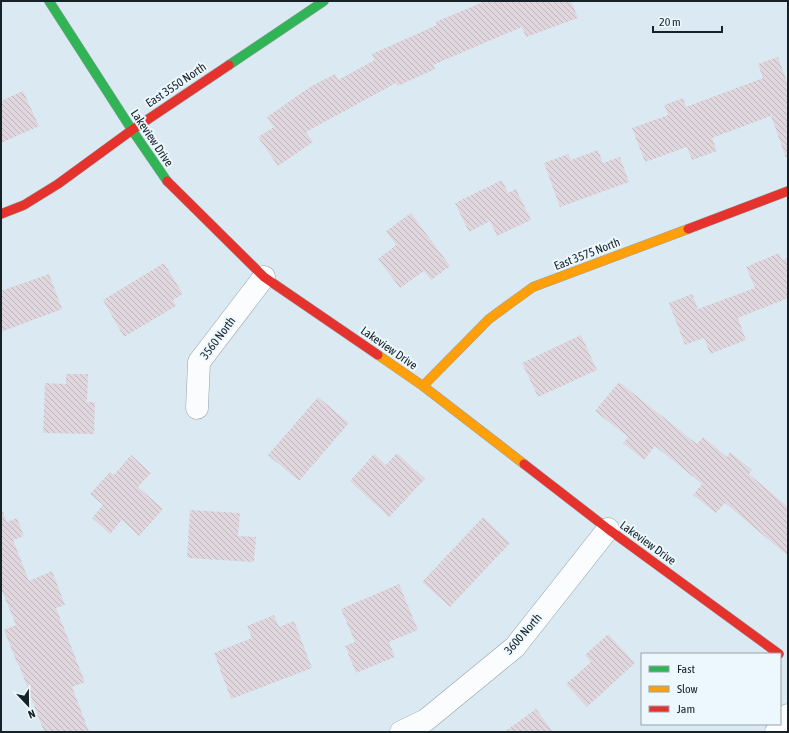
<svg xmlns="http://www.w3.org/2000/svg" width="789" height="733" font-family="'Asap Condensed',sans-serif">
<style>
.building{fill:url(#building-back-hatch)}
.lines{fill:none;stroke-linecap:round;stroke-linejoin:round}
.street-casing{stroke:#95a1a7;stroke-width:23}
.fast-casing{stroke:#95a1a7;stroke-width:10}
.slow-casing{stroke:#95a1a7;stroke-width:10}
.jam-casing{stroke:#95a1a7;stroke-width:10}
.street{stroke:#fafcfd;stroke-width:22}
.fast{stroke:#30b455;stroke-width:9}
.slow{stroke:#ff9f0a;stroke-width:9}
.jam{stroke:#e5322d;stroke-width:9}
.labels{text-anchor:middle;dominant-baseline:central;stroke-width:4;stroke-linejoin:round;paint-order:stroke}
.street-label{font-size:12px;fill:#172227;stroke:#ecf8fe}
</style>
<defs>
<pattern id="building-back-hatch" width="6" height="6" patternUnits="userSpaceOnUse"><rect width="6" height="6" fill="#dfd6de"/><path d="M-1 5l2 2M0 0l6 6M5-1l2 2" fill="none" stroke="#bfb7be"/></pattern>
</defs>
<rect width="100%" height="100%" fill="#dbeaf2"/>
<g class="building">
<path d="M 485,1 L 571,1 L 578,18 L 526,37 L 522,27 L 433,65 L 435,69 L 398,86 L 396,83 L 306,132 L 313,142 L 278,166 L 258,137 L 274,127 L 267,117 L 310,87 L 335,74 L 338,80 L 375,60 L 372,54 L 437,25 L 436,22 Z"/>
<path d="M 778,57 L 788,84 L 788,157 L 786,158 L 771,116 L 712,138 L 717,151 L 692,160 L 687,147 L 645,162 L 632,128 L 668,115 L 664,105 L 683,98 L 686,107 L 763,78 L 758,64 Z"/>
<path d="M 23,91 L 39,126 L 1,143 L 1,101 Z"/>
<path d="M 598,150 L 603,163 L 620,157 L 629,182 L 560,207 L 544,163 L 568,154 L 571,160 Z"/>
<path d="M 502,180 L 508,193 L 516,189 L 531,220 L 497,236 L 490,221 L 469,232 L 455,203 Z"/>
<path d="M 411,213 L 450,266 L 431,280 L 424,271 L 400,288 L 378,259 L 396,245 L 386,231 Z"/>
<path d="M 779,253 L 782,260 L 788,258 L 788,298 L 738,318 L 746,340 L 710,354 L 704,338 L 685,345 L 669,303 L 692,294 L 698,309 L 755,288 L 746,267 Z"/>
<path d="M 164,263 L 183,294 L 173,300 L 176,306 L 124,337 L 103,300 Z"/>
<path d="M 49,274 L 62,309 L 1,332 L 1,291 Z"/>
<path d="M 581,335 L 597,370 L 538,397 L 522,363 Z"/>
<path d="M 66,374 L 88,374 L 87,402 L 95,402 L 94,434 L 43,433 L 45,383 L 66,384 Z"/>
<path d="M 619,382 L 697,444 L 703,437 L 727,457 L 730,452 L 752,470 L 749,474 L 788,507 L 788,556 L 725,503 L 716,513 L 693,495 L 702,484 L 655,446 L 644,460 L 623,443 L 628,437 L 595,411 Z"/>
<path d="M 318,397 L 349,423 L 299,481 L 268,455 Z"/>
<path d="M 397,453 L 425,479 L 389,517 L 350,481 L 374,454 L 386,465 Z"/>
<path d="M 131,455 L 151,473 L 138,487 L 163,509 L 139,536 L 122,520 L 110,534 L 92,518 L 103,505 L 90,494 L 110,472 L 114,475 Z"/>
<path d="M 190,510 L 240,513 L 238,536 L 256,537 L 254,562 L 187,558 Z"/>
<path d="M 1,512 L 3,512 L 7,522 L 17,518 L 24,536 L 13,540 L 29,581 L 52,571 L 65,605 L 56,608 L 85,682 L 72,687 L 89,732 L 44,732 L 19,665 L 18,665 L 4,630 L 16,625 L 1,588 Z"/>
<path d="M 483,517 L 510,543 L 450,607 L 422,582 Z"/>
<path d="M 399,584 L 418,630 L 389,642 L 395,657 L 356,673 L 345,646 L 355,642 L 341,609 Z"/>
<path d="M 274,615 L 279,627 L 294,621 L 312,668 L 231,699 L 214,653 L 252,638 L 247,626 Z"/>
<path d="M 608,634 L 635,663 L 587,707 L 566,684 L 591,662 L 585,655 Z"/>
<path d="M 536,709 L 553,732 L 504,732 Z"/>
</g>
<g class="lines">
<g class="street-casing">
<g id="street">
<path d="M 197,408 L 199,362 L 264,277"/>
<path d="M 401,732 L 426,720 L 515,647 L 608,529"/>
<path d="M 776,732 L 788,715"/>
</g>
</g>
<g class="fast-casing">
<g id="fast">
<path d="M 49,1 L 132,130 L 167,181"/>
<path d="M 229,65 L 324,1"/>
</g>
</g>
<g class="slow-casing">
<g id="slow">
<path d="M 378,355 L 423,386 L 524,464"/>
<path d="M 423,386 L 489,319 L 533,287 L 688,229"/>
</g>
</g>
<g class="jam-casing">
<g id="jam">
<path d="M 167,181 L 264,277 L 378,355"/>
<path d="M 1,214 L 24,205 L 58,184 L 132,130 L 229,65"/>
<path d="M 688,229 L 788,191"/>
<path d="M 524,464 L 608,529 L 779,654"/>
</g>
</g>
<use href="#street" class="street"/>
<use href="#fast" class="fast"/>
<use href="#slow" class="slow"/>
<use href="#jam" class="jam"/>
</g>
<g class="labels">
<g class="street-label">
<text transform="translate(176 85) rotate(-34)">East 3550 North</text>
<text transform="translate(152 138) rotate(56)">Lakeview Drive</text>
<text transform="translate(587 254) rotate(-21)">East 3575 North</text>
<text transform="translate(218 338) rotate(-53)">3560 North</text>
<text transform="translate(389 348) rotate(35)">Lakeview Drive</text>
<text transform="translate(648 543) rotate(36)">Lakeview Drive</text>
<text transform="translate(523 634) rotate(-49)">3600 North</text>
</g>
</g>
<rect width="789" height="733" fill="none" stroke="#172227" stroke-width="4"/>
<rect x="641" y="653" width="140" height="72" fill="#ecf8fe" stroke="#97a2a8"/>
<rect x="649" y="666" width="20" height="6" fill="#30b455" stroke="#97a2a8"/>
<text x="677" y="673" font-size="12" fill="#172227">Fast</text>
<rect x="649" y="686" width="20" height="6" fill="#ff9f0a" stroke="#97a2a8"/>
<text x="677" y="693" font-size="12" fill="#172227">Slow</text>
<rect x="649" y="706" width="20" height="6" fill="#e5322d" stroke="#97a2a8"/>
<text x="677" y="713" font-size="12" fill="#172227">Jam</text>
<g transform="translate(28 705) rotate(158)" stroke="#ecf8fe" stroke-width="3" paint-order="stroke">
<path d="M0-3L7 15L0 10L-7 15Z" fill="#172227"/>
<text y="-6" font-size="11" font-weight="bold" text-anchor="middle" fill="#172227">N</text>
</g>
<path d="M653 26v6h69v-6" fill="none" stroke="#172227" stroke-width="2"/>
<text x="659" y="26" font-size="12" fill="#172227" stroke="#ecf8fe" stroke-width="3" paint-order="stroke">20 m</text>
</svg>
